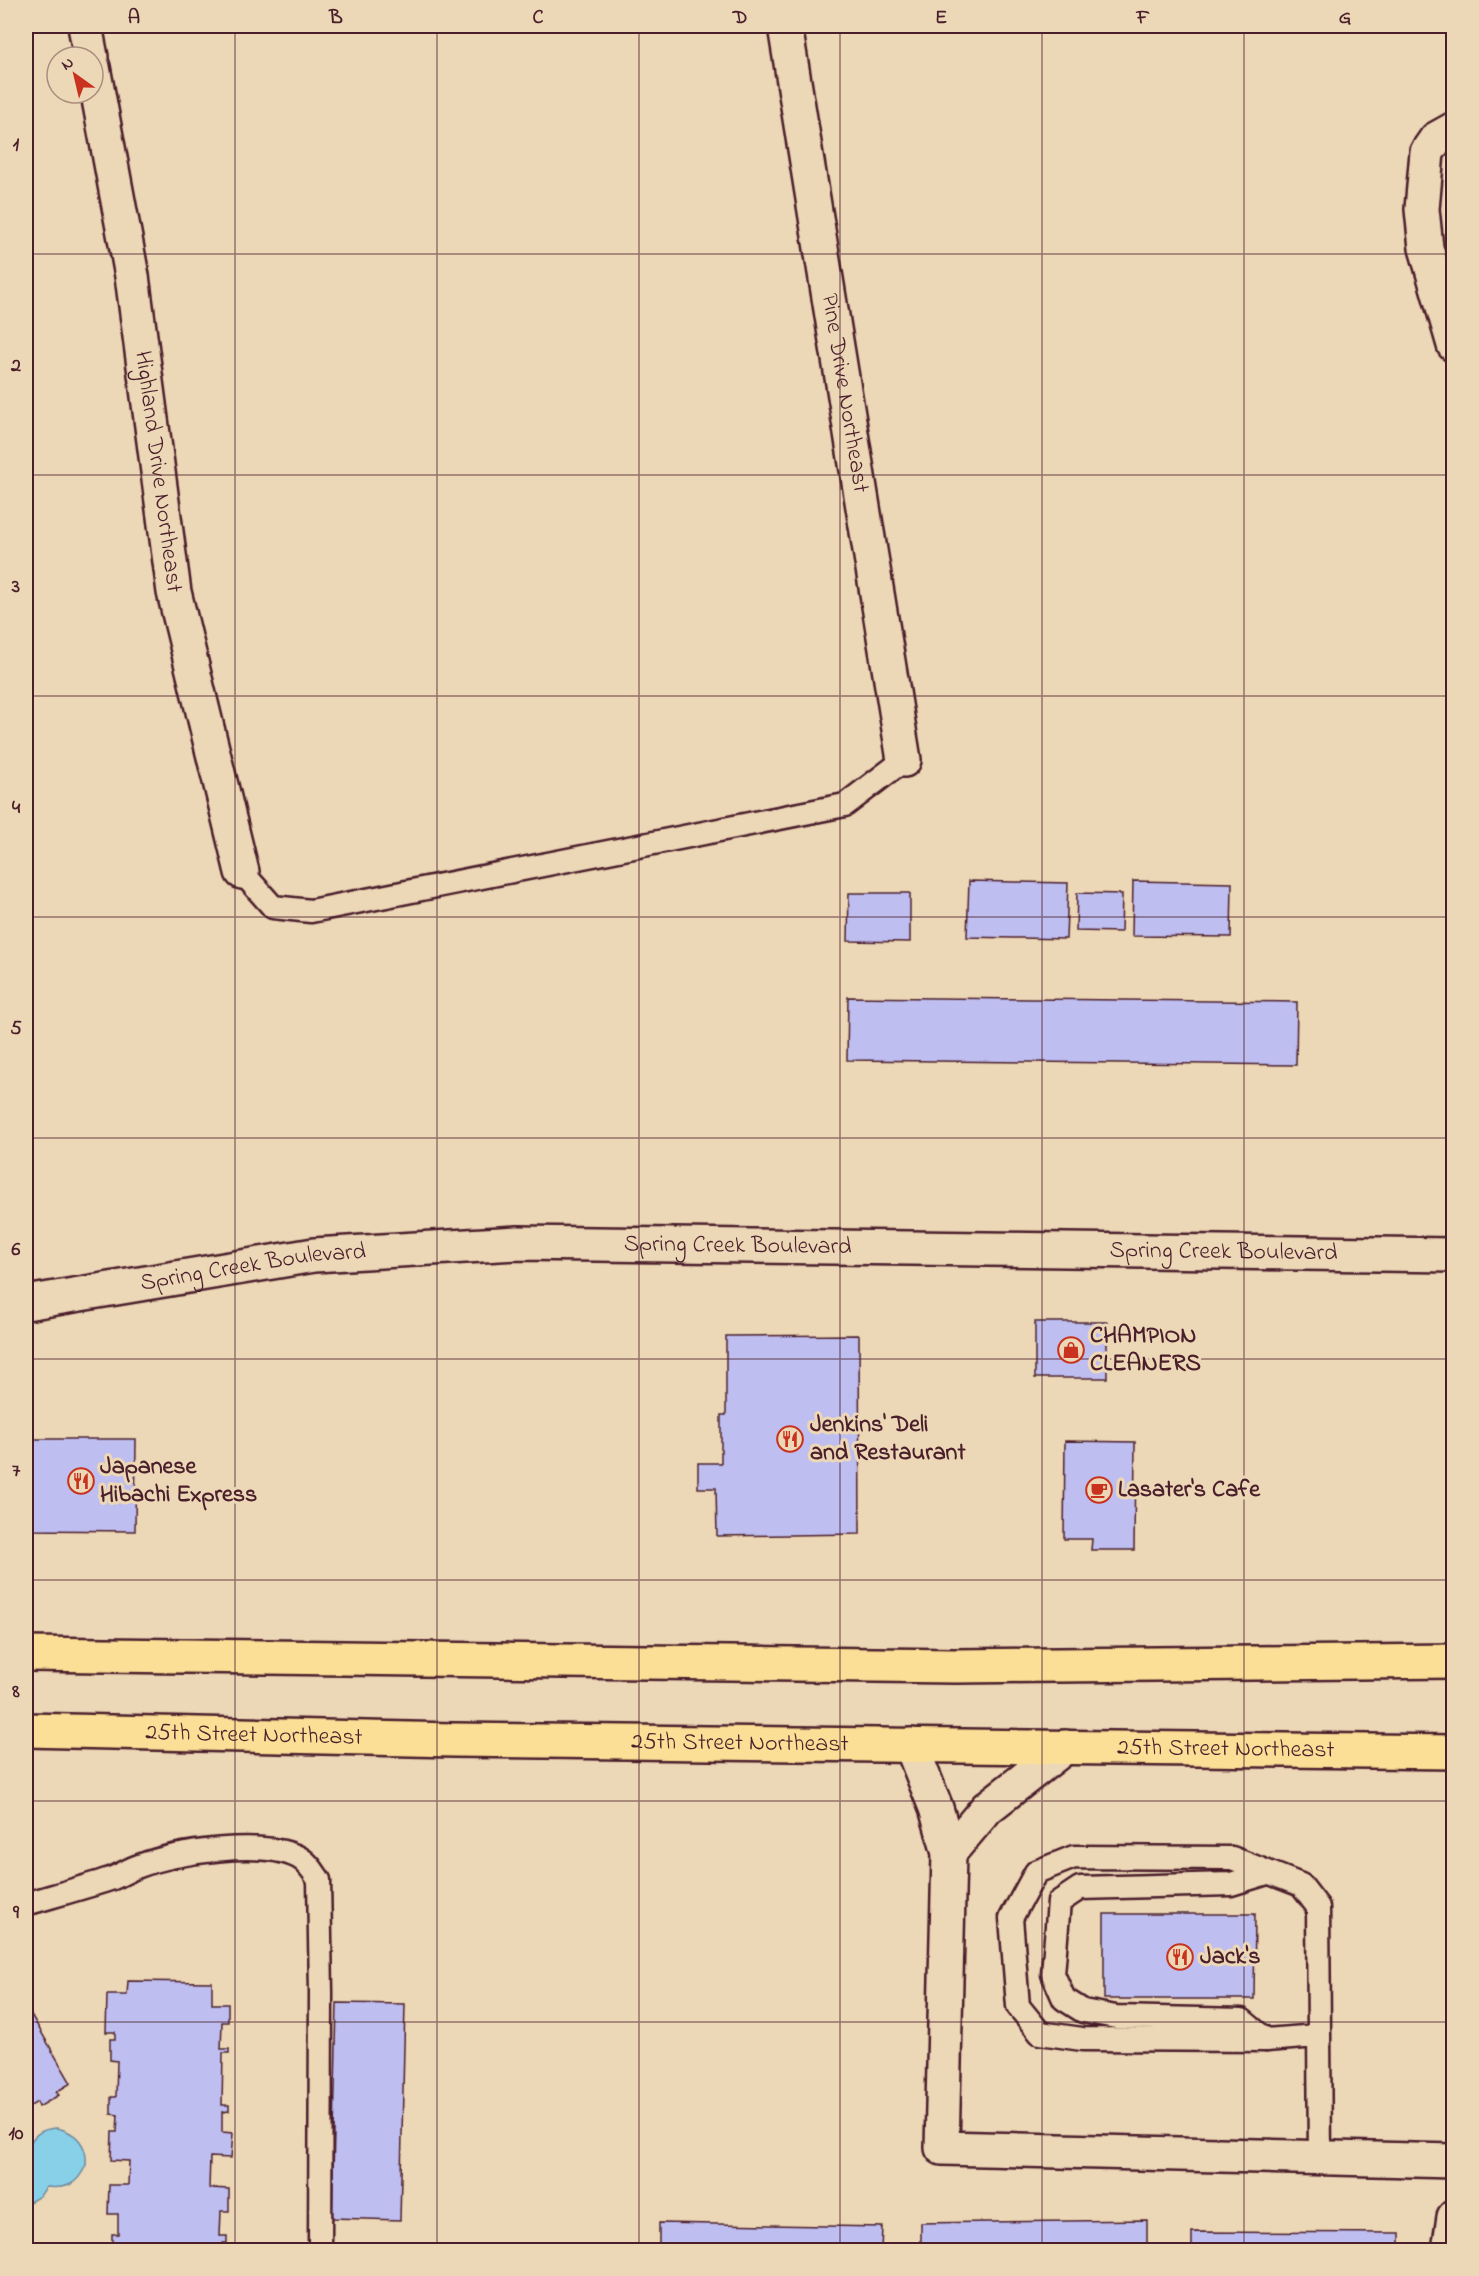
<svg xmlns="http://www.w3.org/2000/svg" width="1479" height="2276" font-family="'Indie Flower',sans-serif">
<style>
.water{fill:#87d0e8;stroke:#6f899c;stroke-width:1.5}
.building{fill:#bfbef0;stroke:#4a1f2b;stroke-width:1.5}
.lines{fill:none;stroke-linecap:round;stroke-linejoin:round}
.service-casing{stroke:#4a1f2b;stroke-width:27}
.minor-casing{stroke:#4a1f2b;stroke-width:38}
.trunk-casing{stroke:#4a1f2b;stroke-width:38}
.service{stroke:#ecd7b6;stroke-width:22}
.minor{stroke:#ecd7b6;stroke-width:33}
.trunk{stroke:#fbdf96;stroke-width:33}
.grid{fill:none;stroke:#4a1f2b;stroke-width:1.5;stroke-opacity:0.55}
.labels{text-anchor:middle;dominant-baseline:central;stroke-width:6;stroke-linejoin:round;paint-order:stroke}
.street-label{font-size:24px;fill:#4a1f2b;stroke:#ecd7b6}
.poi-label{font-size:24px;font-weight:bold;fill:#4a1f2b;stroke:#ecd7b6;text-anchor:start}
.neatline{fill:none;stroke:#4a1f2b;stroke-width:2}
.grid-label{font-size:20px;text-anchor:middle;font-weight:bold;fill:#4a1f2b}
</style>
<rect width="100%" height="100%" fill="#ecd7b6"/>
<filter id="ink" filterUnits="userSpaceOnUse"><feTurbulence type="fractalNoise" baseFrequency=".0167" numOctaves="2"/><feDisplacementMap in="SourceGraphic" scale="12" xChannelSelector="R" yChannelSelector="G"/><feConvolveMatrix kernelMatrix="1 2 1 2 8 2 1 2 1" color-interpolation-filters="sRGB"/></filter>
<g filter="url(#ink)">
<path class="water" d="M 57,2128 C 76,2132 88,2145 86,2165 C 77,2185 67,2189 46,2187 L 40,2196 L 26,2204 C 25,2176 16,2129 57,2128 Z"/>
<g class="building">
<path d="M 969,881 L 1068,883 L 1066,939 L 967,937 Z"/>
<path d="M 1133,881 L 1232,883 L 1231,937 L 1132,936 Z"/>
<path d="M 849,893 L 910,893 L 910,942 L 848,941 Z"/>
<path d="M 1077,893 L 1122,894 L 1121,932 L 1076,931 Z"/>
<path d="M 848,997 L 1297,1002 L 1296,1065 L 847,1060 Z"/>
<rect x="1035" y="1322" width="72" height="56"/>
<path d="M 859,1335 L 860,1534 L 717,1536 L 716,1488 L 698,1488 L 698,1463 L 721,1463 L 721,1415 L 726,1415 L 726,1336 Z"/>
<path d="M 26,1439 L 136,1439 L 135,1531 L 26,1530 Z"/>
<path d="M 1065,1441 L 1135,1442 L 1134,1550 L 1091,1550 L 1092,1539 L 1064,1539 Z"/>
<path d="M 1104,1914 L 1255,1914 L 1254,1999 L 1104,1999 Z"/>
<path d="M 128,1981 L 212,1982 L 212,2004 L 228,2004 L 228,2022 L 222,2022 L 221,2049 L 229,2049 L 229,2053 L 223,2053 L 222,2105 L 229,2105 L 229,2111 L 222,2112 L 222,2132 L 233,2133 L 231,2158 L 210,2157 L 209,2188 L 229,2189 L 229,2211 L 221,2211 L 220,2236 L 227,2236 L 227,2243 L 223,2243 L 223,2250 L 118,2250 L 118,2245 L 112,2244 L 112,2234 L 118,2234 L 118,2214 L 108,2214 L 109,2185 L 128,2185 L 129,2161 L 111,2160 L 112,2132 L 117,2132 L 118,2115 L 111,2114 L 111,2097 L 116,2097 L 117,2061 L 110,2060 L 110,2039 L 115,2039 L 115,2032 L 106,2032 L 107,1995 L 127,1995 Z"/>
<path d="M 337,2003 L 405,2004 L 400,2220 L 332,2218 Z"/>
<path d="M 26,2006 L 71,2083 L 56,2092 L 59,2095 L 39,2107 L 37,2102 L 26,2109 Z"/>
<path d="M 1147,2220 L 1147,2250 L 921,2250 L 921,2223 Z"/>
<path d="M 659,2223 L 882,2227 L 881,2250 L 659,2250 Z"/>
<path d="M 1192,2232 L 1400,2233 L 1400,2250 L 1192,2250 Z"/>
</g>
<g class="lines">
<g class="service-casing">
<g id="service">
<path d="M 242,872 L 273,907 L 311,911 L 845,805 L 904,760"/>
<path d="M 26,1904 C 53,1896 82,1888 110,1879 C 120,1876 129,1869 139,1866 C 175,1852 262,1839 298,1857 C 308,1862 313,1871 319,1880 L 321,1993 L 320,2250"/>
<path d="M 1317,2036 L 1266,2040 L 1082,2039 L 1040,2033 L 1018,2006 L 1011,1918 L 1036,1872 L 1074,1857 L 1232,1858 L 1301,1885 L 1318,1907 L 1320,2157"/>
<path d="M 1266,2040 L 1242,2020 L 1116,2017 L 1083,2011 L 1064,1999 L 1053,1974 L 1059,1902 L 1080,1888 L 1231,1884 L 1267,1873"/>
</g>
</g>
<g class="minor-casing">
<g id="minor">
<path d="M 85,26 L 91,57"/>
<path id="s1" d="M 785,26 L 904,760"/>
<path id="s2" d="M 93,67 L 132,276 L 174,592 L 242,872"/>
<path d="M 1454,129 L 1436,139 L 1427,152 L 1422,209 L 1426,248 L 1454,345"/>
<path id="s3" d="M 26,1303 L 314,1255 L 518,1243 L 1454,1255"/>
<path d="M 911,1745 L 936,1808 L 949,1853 L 942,2148 L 1454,2161"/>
<path d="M 949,1853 L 987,1808 L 1065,1747"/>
<path d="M 1449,2250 L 1454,2217"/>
</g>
</g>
<g class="trunk-casing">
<g id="trunk">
<path d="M 26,1654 L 955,1666 L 1454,1661"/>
<path id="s4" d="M 26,1730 L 454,1740 L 1454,1752"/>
</g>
</g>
<use href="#service" class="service"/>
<use href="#minor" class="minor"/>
<use href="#trunk" class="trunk"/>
</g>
</g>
<path class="grid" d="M 235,26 L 235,2250M 437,26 L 437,2250M 639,26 L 639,2250M 840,26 L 840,2250M 1042,26 L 1042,2250M 1244,26 L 1244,2250M 26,254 L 1454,254M 26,475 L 1454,475M 26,696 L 1454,696M 26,917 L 1454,917M 26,1138 L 1454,1138M 26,1359 L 1454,1359M 26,1580 L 1454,1580M 26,1801 L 1454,1801M 26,2022 L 1454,2022"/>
<defs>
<g id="shop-ring" transform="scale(1.35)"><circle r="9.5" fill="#ecd7b6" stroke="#c8321e" stroke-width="1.5"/><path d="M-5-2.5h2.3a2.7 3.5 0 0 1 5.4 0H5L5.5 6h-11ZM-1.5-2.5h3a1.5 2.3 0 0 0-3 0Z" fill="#c8321e"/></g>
<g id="restaurant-ring" transform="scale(1.35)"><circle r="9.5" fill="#ecd7b6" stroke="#c8321e" stroke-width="1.5"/><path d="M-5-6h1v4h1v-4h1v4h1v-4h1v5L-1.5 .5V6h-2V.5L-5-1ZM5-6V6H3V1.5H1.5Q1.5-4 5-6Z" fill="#c8321e"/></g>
<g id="cafe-ring" transform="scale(1.35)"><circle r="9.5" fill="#ecd7b6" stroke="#c8321e" stroke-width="1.5"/><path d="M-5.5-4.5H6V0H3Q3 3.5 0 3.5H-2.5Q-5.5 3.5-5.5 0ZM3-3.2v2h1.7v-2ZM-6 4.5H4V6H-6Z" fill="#c8321e"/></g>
</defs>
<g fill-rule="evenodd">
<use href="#shop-ring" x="1071" y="1350"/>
<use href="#restaurant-ring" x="790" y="1439"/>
<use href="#restaurant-ring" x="81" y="1481"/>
<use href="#cafe-ring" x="1099" y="1490"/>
<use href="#restaurant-ring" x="1180" y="1957"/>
</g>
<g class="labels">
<g class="street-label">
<text stroke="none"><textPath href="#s1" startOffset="372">Pine Drive Northeast</textPath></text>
<text stroke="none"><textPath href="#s2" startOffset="410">Highland Drive Northeast</textPath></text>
<text stroke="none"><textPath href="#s3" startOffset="716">Spring Creek Boulevard</textPath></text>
<text stroke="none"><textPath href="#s3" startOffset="1202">Spring Creek Boulevard</textPath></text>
<text stroke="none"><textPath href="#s3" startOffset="230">Spring Creek Boulevard</textPath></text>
<text stroke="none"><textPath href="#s4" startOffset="228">25th Street Northeast</textPath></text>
<text stroke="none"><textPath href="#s4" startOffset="714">25th Street Northeast</textPath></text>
<text stroke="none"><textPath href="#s4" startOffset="1200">25th Street Northeast</textPath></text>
</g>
<g class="poi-label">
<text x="1090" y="1336">CHAMPION<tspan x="1090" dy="28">CLEANERS</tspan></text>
<text x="810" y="1425">Jenkins' Deli<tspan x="810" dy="28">and Restaurant</tspan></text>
<text x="100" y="1467">Japanese<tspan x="100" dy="28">Hibachi Express</tspan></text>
<text x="1118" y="1490">Lasater's Cafe</text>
<text x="1200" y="1957">Jack's</text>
</g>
</g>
<rect width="1479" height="2276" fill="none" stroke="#ecd7b6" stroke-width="66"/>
<g transform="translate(75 75) rotate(326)"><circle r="28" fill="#ecd7b6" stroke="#ab8d7e" stroke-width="1.5"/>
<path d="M0-4.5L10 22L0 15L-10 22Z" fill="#c8321e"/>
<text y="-9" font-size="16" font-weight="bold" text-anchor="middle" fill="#4a1f2b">N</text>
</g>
<rect x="33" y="33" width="1413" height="2210" class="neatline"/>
<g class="grid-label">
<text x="134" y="23">A</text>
<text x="336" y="23">B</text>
<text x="538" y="23">C</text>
<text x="740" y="23">D</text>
<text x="941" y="23">E</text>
<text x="1143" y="23">F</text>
<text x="1345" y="23">G</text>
<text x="16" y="150">1</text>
<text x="16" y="371">2</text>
<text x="16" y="592">3</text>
<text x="16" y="813">4</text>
<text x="16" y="1034">5</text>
<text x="16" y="1255">6</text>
<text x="16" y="1476">7</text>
<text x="16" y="1697">8</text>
<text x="16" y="1918">9</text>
<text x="16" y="2139">10</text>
</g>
</svg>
